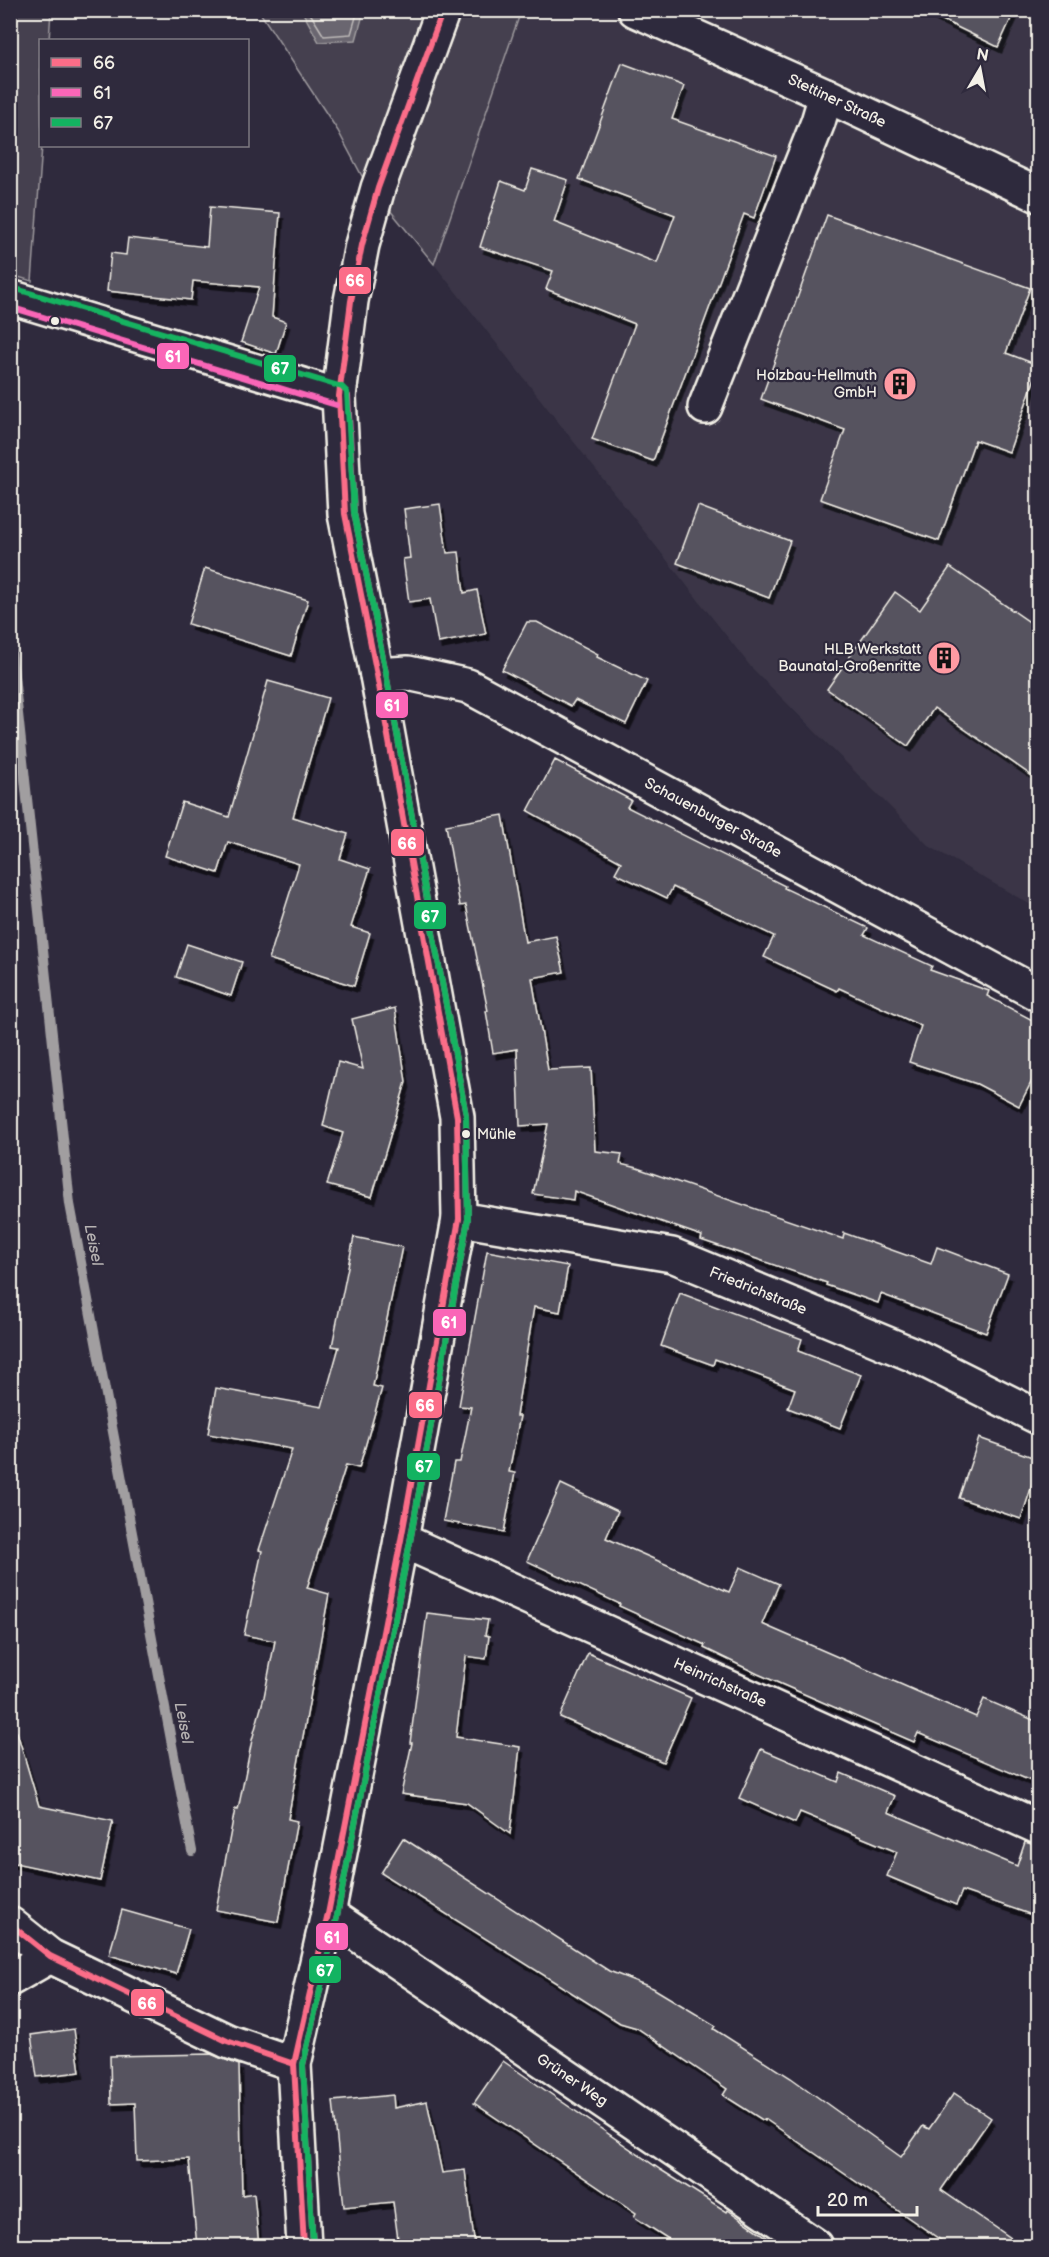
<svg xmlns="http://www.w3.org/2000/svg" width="1049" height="2257" font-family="'Balsamiq Sans',sans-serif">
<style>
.built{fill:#3b3647}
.green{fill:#454050;stroke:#9c989c;stroke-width:1.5}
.water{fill:#6a6670;stroke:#a19ea0;stroke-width:1.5}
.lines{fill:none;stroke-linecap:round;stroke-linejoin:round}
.shore{stroke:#bdb9b8;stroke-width:1.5}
.stream{stroke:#a19ea0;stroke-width:10}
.building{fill:#56525f;stroke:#f4f1e8;stroke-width:1.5;filter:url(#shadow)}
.minor-casing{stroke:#f4f1e8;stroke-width:38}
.minor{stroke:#2f2a3d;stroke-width:33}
.bus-1-casing{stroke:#2f2a3d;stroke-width:10}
.bus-2-casing{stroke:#2f2a3d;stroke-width:10}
.bus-3-casing{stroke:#2f2a3d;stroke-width:10}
.bus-1{stroke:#fb6d88;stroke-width:6}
.bus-2{stroke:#fa66b7;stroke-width:6}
.bus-3{stroke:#13b361;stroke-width:6}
.bus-dot{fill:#f4f1e8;stroke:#2f2a3d;stroke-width:2}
.labels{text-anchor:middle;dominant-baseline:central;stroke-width:4.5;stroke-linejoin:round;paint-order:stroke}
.bus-label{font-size:14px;fill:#f4f1e8;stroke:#2f2a3d;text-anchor:start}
.street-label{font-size:15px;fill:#f4f1e8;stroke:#2f2a3d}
.poi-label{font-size:15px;fill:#f4f1e8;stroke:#2f2a3d;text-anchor:end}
.water-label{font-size:16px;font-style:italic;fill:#b6b2b2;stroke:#2f2a3d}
.line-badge{stroke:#2f2a3d;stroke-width:2}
.badge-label{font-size:16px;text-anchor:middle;font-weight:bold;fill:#fff}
</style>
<defs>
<filter id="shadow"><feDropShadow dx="3.5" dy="6" stdDeviation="0" flood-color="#0009"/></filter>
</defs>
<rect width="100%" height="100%" fill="#2f2a3d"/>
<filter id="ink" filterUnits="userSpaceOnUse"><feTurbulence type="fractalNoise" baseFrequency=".0167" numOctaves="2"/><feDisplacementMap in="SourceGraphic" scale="12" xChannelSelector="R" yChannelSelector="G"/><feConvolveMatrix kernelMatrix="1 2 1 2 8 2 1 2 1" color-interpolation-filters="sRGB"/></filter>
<g filter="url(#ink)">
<path class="built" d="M 521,11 L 1038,11 L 1038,909 L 929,846 L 751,667 L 434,264 Z"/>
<g class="green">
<path d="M 10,11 L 51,11 L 49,40 L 40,40 L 42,146 L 32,281 L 11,275 Z"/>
<path d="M 259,11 L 521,11 L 434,264 L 362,176 L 338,131 Z"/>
</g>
<path class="water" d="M 302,11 L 364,11 L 356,40 L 319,42 Z"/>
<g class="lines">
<path class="shore" d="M 308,10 L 324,36 L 351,34 L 358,10"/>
<path class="stream" d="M 10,638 L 70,1204 L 192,1851"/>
</g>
<g class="building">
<path d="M 922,10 L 1015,10 L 998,47 Z"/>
<path d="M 622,63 L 684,86 L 672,119 L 776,156 L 754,218 L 744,214 L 653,461 L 592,439 L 635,324 L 546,289 L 553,271 L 480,247 L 501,181 L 525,190 L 532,169 L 568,180 L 554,222 L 657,263 L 675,215 L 579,179 Z"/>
<path d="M 210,207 L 280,213 L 272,317 L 286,322 L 276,354 L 241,342 L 259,287 L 193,281 L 191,300 L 107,291 L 111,253 L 126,255 L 128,238 L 207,247 Z"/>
<path d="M 827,215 L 1030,288 L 1006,353 L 1038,365 L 1038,369 L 1009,452 L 975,440 L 939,541 L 820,499 L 845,430 L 761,399 Z"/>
<path d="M 440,504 L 447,553 L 459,552 L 464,593 L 477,590 L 486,634 L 438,643 L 430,599 L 409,602 L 403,559 L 410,558 L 404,509 Z"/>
<path d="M 698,506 L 790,541 L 769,598 L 677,563 Z"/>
<path d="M 950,567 L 1038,628 L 1038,780 L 934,708 L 908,746 L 827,689 L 895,592 L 920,610 Z"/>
<path d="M 205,568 L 308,600 L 291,656 L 188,624 Z"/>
<path d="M 527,622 L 537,622 L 598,654 L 597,657 L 647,681 L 626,724 L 575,700 L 571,706 L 502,670 Z"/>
<path d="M 268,681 L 328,698 L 293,817 L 348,834 L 340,859 L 370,869 L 351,927 L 370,933 L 354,986 L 269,959 L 299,864 L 228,842 L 218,873 L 165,856 L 182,802 L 229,817 Z"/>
<path d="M 555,760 L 631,800 L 627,807 L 785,886 L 784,888 L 868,928 L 864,935 L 932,966 L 930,970 L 989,991 L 987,996 L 1038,1023 L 1038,1069 L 1019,1106 L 977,1084 L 909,1062 L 921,1026 L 839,988 L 837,991 L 764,957 L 774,936 L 673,887 L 667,898 L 615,873 L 621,862 L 528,811 Z"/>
<path d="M 503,815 L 525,942 L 556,936 L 564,972 L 532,978 L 548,1070 L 591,1068 L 595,1151 L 622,1154 L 620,1164 L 637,1168 L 843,1239 L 844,1233 L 931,1264 L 937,1247 L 1008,1274 L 986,1333 L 881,1294 L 878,1303 L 826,1285 L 827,1283 L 701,1240 L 702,1236 L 574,1191 L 573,1200 L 533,1194 L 548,1124 L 520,1126 L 517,1049 L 493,1053 L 486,1011 L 488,1011 L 466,905 L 460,906 L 446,825 Z"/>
<path d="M 187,944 L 242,962 L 231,996 L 176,977 Z"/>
<path d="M 395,1008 L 406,1082 L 372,1197 L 327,1185 L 343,1133 L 323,1126 L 338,1062 L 363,1069 L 352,1019 Z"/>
<path d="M 354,1237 L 402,1247 L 373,1386 L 382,1388 L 359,1468 L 346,1465 L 307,1588 L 329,1594 L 288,1819 L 297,1821 L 278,1922 L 216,1910 L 235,1809 L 238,1810 L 252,1740 L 264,1697 L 275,1641 L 244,1635 L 262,1551 L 259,1550 L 292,1449 L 208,1434 L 216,1388 L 322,1407 L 339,1347 L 332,1346 Z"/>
<path d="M 487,1251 L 568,1266 L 560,1312 L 534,1307 L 516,1416 L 520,1416 L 509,1472 L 515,1473 L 504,1532 L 443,1521 L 454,1462 L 460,1462 L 471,1407 L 459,1406 Z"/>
<path d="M 680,1293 L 802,1339 L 798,1351 L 861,1375 L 840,1428 L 788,1408 L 795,1389 L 715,1359 L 713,1365 L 661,1346 Z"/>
<path d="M 979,1438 L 1038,1459 L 1038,1467 L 1021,1519 L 959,1498 Z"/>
<path d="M 561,1484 L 618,1511 L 606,1538 L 729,1592 L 740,1567 L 779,1584 L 762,1624 L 976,1717 L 984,1699 L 1038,1722 L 1038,1784 L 918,1733 L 914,1742 L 758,1674 L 704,1648 L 705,1645 L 619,1606 L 620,1604 L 527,1561 Z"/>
<path d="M 427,1613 L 488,1620 L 485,1635 L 489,1636 L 486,1659 L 466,1656 L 456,1737 L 520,1747 L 510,1834 L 467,1803 L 401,1794 L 412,1743 L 410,1743 Z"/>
<path d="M 588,1653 L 691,1698 L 663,1762 L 560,1717 Z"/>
<path d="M 17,1732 L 39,1806 L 113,1821 L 100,1881 L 10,1862 L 10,1733 Z"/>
<path d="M 761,1749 L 838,1782 L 841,1773 L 895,1796 L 888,1812 L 1017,1866 L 1025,1842 L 1038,1846 L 1038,1917 L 962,1891 L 956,1905 L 887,1876 L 897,1852 L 800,1812 L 795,1823 L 739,1798 Z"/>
<path d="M 403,1838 L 609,1971 L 653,1988 L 716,2026 L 714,2029 L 791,2078 L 901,2157 L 923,2126 L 929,2129 L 954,2093 L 991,2118 L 941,2190 L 1024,2247 L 951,2247 L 765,2119 L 764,2121 L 723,2095 L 727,2089 L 637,2028 L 620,2023 L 381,1873 Z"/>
<path d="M 122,1910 L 189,1929 L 176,1974 L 109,1955 Z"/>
<path d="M 74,2029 L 80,2072 L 37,2077 L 31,2035 Z"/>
<path d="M 211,2054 L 239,2065 L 242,2195 L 254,2193 L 259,2247 L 197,2247 L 189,2159 L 137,2161 L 135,2103 L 111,2104 L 110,2056 Z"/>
<path d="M 503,2061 L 661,2170 L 727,2212 L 728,2210 L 781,2247 L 681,2247 L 634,2217 L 636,2213 L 474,2103 Z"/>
<path d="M 393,2095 L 394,2108 L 427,2101 L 442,2173 L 465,2170 L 475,2247 L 399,2247 L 393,2202 L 344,2207 L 333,2101 Z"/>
</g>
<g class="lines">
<g class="minor-casing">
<g id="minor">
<path d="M 635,10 L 826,95 L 1038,195"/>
<path d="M 10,297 L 339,396"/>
<path d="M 705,407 L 818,122 L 826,95"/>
<path d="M 377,675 L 408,673 L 468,686 L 1038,994"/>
<path d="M 459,1219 L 672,1255 L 914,1355 L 1038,1417"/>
<path d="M 401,1540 L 1038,1827"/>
<path d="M 328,1914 L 816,2246"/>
<path d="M 10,1924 L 50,1956 L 227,2041 L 294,2064"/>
<path d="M 10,1979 L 50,1956"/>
<path d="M 304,2246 L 294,2064 L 328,1914 L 401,1540 L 459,1219 L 457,1117 L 377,675 L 345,514 L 339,396 L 351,301 L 362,245 L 378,188 L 443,10"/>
</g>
</g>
<use href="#minor" class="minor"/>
<g class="bus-1-casing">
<g id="bus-1">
<path d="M 10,1924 L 50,1956 L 227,2041 L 294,2064"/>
<path d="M 304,2246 L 294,2064 L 328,1914 L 401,1540 L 459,1219 L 457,1117 L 377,675 L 345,514 L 339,396 L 351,301 L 362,245 L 378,188 L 443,10"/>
</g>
</g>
<g class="bus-2-casing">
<g id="bus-2">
<path d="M 10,307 L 336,405"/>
<path d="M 313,2246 L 303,2065 L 337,1916 L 410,1542 L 468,1219 L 466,1115 L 386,673 L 354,513 L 348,396"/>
</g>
</g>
<g class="bus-3-casing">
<path id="bus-3" d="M 13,288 L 342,387 L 347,392 L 354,513 L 386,673 L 466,1115 L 468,1219 L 410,1542 L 337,1916 L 303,2065 L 313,2246"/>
</g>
<use href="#bus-1" class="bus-1"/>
<use href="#bus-2" class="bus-2"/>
<use href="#bus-3" class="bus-3"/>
</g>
</g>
<defs>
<g id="building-disc" transform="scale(1.725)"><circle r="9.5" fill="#ff9aa2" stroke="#2f2a3d"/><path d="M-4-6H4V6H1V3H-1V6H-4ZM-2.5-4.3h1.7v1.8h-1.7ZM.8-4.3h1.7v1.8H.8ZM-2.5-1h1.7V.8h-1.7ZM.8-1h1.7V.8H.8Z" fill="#111"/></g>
</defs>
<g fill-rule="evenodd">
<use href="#building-disc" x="900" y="384"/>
<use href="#building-disc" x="944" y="658"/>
</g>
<g class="bus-dot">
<circle cx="55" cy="321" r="5"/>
<circle cx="466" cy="1134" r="5"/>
</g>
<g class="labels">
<g class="bus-label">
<text x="477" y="1134">Mühle</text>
</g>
<g class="street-label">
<text transform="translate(837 101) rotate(25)">Stettiner Straße</text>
<text transform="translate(713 818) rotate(28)">Schauenburger Straße</text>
<text transform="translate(758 1291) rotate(22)">Friedrichstraße</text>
<text transform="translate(720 1683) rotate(24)">Heinrichstraße</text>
<text transform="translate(572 2080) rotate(34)">Grüner Weg</text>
</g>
<g class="poi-label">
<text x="877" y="375">Holzbau-Hellmuth<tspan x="877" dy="17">GmbH</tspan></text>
<text x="921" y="649">HLB Werkstatt<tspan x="921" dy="17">Baunatal-Großenritte</tspan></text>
</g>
<g class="water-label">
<text transform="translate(93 1245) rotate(79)">Leisel</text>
<text transform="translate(183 1723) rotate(79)">Leisel</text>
</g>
</g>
<g class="line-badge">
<rect x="338" y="266" width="34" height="29" rx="6" fill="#fb6d88"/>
<rect x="156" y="342" width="34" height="28" rx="6" fill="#fa66b7"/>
<rect x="263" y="354" width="34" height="29" rx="6" fill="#13b361"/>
<rect x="375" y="691" width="34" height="28" rx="6" fill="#fa66b7"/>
<rect x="390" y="828" width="35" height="29" rx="6" fill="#fb6d88"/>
<rect x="413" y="901" width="34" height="29" rx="6" fill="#13b361"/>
<rect x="432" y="1308" width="35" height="29" rx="6" fill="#fa66b7"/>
<rect x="408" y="1391" width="35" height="28" rx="6" fill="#fb6d88"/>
<rect x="406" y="1452" width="35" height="29" rx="6" fill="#13b361"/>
<rect x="315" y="1922" width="34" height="29" rx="6" fill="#fa66b7"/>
<rect x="308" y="1955" width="34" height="29" rx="6" fill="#13b361"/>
<rect x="130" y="1988" width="35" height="29" rx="6" fill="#fb6d88"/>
</g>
<g class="badge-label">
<text x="355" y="286">66</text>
<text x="173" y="362">61</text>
<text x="280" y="374">67</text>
<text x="392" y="711">61</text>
<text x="407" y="849">66</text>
<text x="430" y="922">67</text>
<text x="449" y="1328">61</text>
<text x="425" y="1411">66</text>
<text x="424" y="1472">67</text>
<text x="332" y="1943">61</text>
<text x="325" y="1976">67</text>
<text x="147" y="2009">66</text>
</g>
<rect width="1049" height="2257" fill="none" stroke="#2f2a3d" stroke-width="36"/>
<rect x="18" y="18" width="1013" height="2221" fill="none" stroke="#f4f1e8" stroke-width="2" filter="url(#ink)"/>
<rect x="39" y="39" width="210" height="108" fill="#2f2a3d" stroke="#7e7a81" stroke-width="1.5"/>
<rect x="51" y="58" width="30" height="9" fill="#fb6d88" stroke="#7e7a81" stroke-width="1.5"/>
<text x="93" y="69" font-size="18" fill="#f4f1e8">66</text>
<rect x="51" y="88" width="30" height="9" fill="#fa66b7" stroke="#7e7a81" stroke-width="1.5"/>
<text x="93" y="99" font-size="18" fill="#f4f1e8">61</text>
<rect x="51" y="118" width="30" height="9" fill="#13b361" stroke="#7e7a81" stroke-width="1.5"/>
<text x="93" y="129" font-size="18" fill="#f4f1e8">67</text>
<g transform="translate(980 69) rotate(10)" stroke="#2f2a3d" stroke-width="4.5" paint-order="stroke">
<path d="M0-4.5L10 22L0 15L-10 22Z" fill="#f4f1e8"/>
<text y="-9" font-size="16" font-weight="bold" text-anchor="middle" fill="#f4f1e8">N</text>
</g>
<path d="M818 2206v9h99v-9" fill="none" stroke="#f4f1e8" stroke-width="3"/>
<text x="827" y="2206" font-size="18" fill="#f4f1e8" stroke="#2f2a3d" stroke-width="4.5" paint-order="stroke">20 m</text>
</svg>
